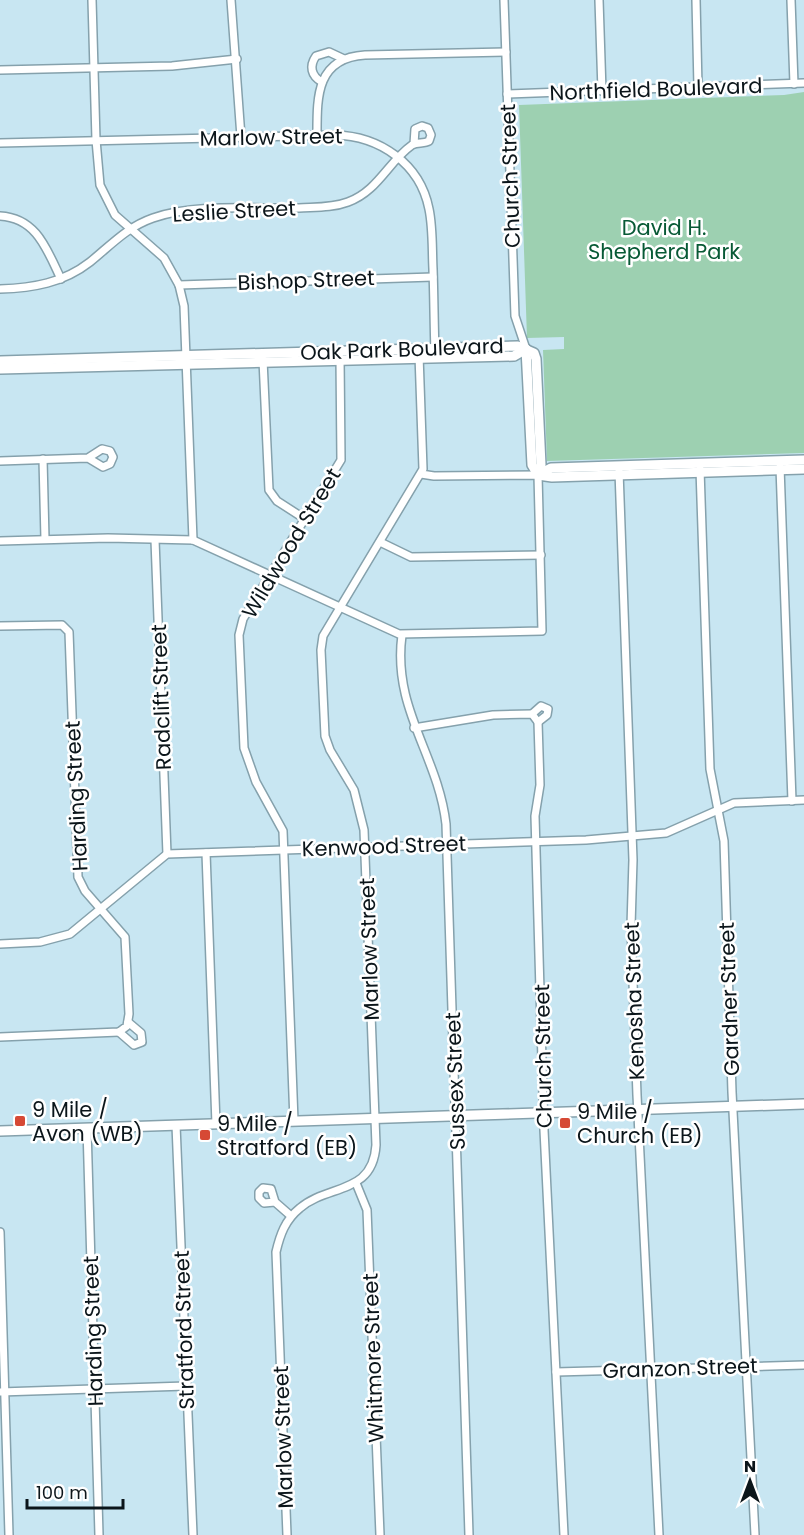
<svg xmlns="http://www.w3.org/2000/svg" width="804" height="1535" font-family="Poppins,sans-serif">
<style>
.green{fill:#9dd0b1}
.lines{fill:none;stroke-linecap:round;stroke-linejoin:round}
.street-casing{stroke:#85a1ac;stroke-width:10}
.secondary-casing{stroke:#85a1ac;stroke-width:12}
.street{stroke:#fff;stroke-width:7}
.secondary{stroke:#fff;stroke-width:9}
.poi-dot{fill:#d64935;stroke:#fff;stroke-width:2}
.labels{text-anchor:middle;dominant-baseline:central;stroke-width:5;stroke-linejoin:round;paint-order:stroke}
.street-label{font-size:21px;fill:#0b151a;stroke:#fff}
.park-label{font-size:21px;fill:#075935;stroke:#fff}
.poi-label{font-size:21px;fill:#0b151a;stroke:#fff;text-anchor:start}
</style>
<rect width="100%" height="100%" fill="#c8e6f2"/>
<path class="green" d="M 804,92 L 804,453 L 547,461 L 543,350 L 564,349 L 564,337 L 527,338 L 519,105 L 784,95 Z"/>
<g class="lines">
<g class="street-casing">
<g id="street">
<path d="M 92,0 L 96,140 L 100,185 L 115,215 L 164,258 L 179,285 L 184,306 L 193,540"/>
<path d="M 231,0 L 241,137"/>
<path d="M 504,0 L 515,316 L 526,349"/>
<path d="M 599,0 L 602,91"/>
<path d="M 696,0 L 698,87"/>
<path d="M 791,0 L 794,84"/>
<path d="M 0,70 L 172,66 L 237,59"/>
<path d="M 322,82 C 311,76 309,66 316,56 L 329,52 L 344,59"/>
<path d="M 507,94 L 804,83"/>
<path d="M 317,135 C 317,97 316,58 365,55 L 506,52"/>
<path d="M 0,143 L 335,135 C 379,136 420,163 429,209 C 433,228 432,249 433,269 C 434,297 434,324 435,352"/>
<path d="M 0,216 C 37,218 47,250 61,279"/>
<path d="M 179,285 L 433,277"/>
<path d="M 0,289 C 33,288 63,283 90,262 C 111,245 127,227 153,218 C 195,203 254,209 299,208 C 315,207 332,208 348,202 C 378,191 388,162 412,145 C 417,142 424,144 429,141 L 431,135 L 428,128 L 422,126 L 415,129 L 414,144"/>
<path d="M 263,360 L 269,490 L 277,501 L 305,519"/>
<path d="M 43,459 L 45,539"/>
<path d="M 0,461 L 88,458 L 103,467 L 110,464 L 113,457 L 110,451 L 102,449 L 88,458"/>
<path d="M 780,467 L 792,801"/>
<path d="M 700,469 L 710,769 L 724,841 L 732,1092 L 755,1535"/>
<path d="M 619,471 L 633,860 L 631,926 L 637,1095 L 659,1535"/>
<path d="M 155,540 L 167,854"/>
<path d="M 0,541 L 108,538 L 193,540 L 399,634 L 542,631 L 538,475 L 434,476 L 421,474"/>
<path d="M 380,542 L 411,557 L 541,555"/>
<path d="M 0,626 L 62,625 L 69,632 L 78,877 L 85,891 L 125,937 L 129,1014 L 127,1026 L 119,1032 L 0,1037"/>
<path d="M 402,635 C 392,709 438,755 446,824 L 469,1535"/>
<path d="M 532,714 L 541,706 L 548,709 L 547,715 L 538,722"/>
<path d="M 414,728 L 493,715 L 532,714 L 538,722 L 540,785 L 535,816 L 544,1130 L 564,1535"/>
<path d="M 206,853 L 216,1124"/>
<path d="M 0,944 L 40,942 L 70,934 L 167,854 L 586,840 L 666,833 L 734,803 L 804,800"/>
<path d="M 119,1032 L 134,1045 L 142,1042 L 141,1033 L 128,1022"/>
<path d="M 294,1121 L 283,831 L 256,782 L 244,748 L 239,635 L 243,619 L 341,460 L 340,358"/>
<path d="M 176,1125 L 193,1535"/>
<path d="M 87,1128 L 99,1535"/>
<path d="M 356,1183 L 367,1210 L 380,1535"/>
<path d="M 275,1202 L 264,1203 L 259,1198 L 259,1192 L 263,1188 L 271,1189 L 275,1202 L 291,1216"/>
<path d="M 0,1232 L 9,1535"/>
<path d="M 556,1372 L 804,1365"/>
<path d="M 0,1392 L 186,1386"/>
<path d="M 287,1535 L 276,1252 C 280,1235 285,1220 300,1208 C 328,1184 373,1195 376,1145 L 364,830 L 354,790 L 330,750 L 325,736 L 321,650 L 323,636 L 423,469 L 419,355"/>
</g>
</g>
<g class="secondary-casing">
<g id="secondary">
<path d="M 526,349 L 532,465 L 538,475"/>
<path d="M 0,361 L 518,346 L 534,353 L 536,359 L 541,465 L 538,475"/>
<path d="M 0,369 L 514,356 L 526,349"/>
<path d="M 538,475 L 551,468 L 804,460"/>
<path d="M 538,475 L 552,477 L 804,469"/>
<path d="M 0,1131 L 804,1104"/>
</g>
</g>
<use href="#street" class="street"/>
<use href="#secondary" class="secondary"/>
</g>
<g class="poi-dot">
<rect x="14" y="1115" width="12" height="12" rx="3"/>
<rect x="559" y="1117" width="12" height="12" rx="3"/>
<rect x="199" y="1129" width="12" height="12" rx="3"/>
</g>
<g class="labels">
<g class="street-label">
<text transform="translate(656 89) rotate(-2)">Northfield Boulevard</text>
<text transform="translate(271 137) rotate(-1)">Marlow Street</text>
<text transform="translate(510 176) rotate(-92)">Church Street</text>
<text transform="translate(234 211) rotate(-3)">Leslie Street</text>
<text transform="translate(306 280) rotate(-2)">Bishop Street</text>
<text transform="translate(402 349) rotate(-2)">Oak Park Boulevard</text>
<text transform="translate(291 543) rotate(-59)">Wildwood Street</text>
<text transform="translate(161 697) rotate(-92)">Radclift Street</text>
<text transform="translate(76 796) rotate(-93)">Harding Street</text>
<text transform="translate(384 846) rotate(-2)">Kenwood Street</text>
<text transform="translate(369 949) rotate(-92)">Marlow Street</text>
<text transform="translate(729 999) rotate(-92)">Gardner Street</text>
<text transform="translate(634 1001) rotate(-92)">Kenosha Street</text>
<text transform="translate(543 1056) rotate(-91)">Church Street</text>
<text transform="translate(455 1081) rotate(-92)">Sussex Street</text>
<text transform="translate(184 1330) rotate(-92)">Stratford Street</text>
<text transform="translate(93 1331) rotate(-92)">Harding Street</text>
<text transform="translate(373 1358) rotate(-92)">Whitmore Street</text>
<text transform="translate(680 1368) rotate(-2)">Granzon Street</text>
<text transform="translate(283 1437) rotate(-92)">Marlow Street</text>
</g>
<g class="park-label">
<text x="664" y="227">David H.<tspan x="664" dy="24">Shepherd Park</tspan></text>
</g>
<g class="poi-label">
<text x="32" y="1109">9 Mile /<tspan x="32" dy="24">Avon (WB)</tspan></text>
<text x="577" y="1111">9 Mile /<tspan x="577" dy="24">Church (EB)</tspan></text>
<text x="217" y="1123">9 Mile /<tspan x="217" dy="24">Stratford (EB)</tspan></text>
</g>
</g>
<g transform="translate(750 1481)" stroke="#ffffff" stroke-width="4.5" paint-order="stroke">
<path d="M0-4.5L10 22L0 15L-10 22Z" fill="#0b151a"/>
<text y="-9" font-size="16" font-weight="bold" text-anchor="middle" fill="#0b151a">N</text>
</g>
<path d="M27 1499v9h96v-9" fill="none" stroke="#0b151a" stroke-width="3"/>
<text x="36" y="1499" font-size="18" fill="#0b151a" stroke="#ffffff" stroke-width="4.5" paint-order="stroke">100 m</text>
</svg>
